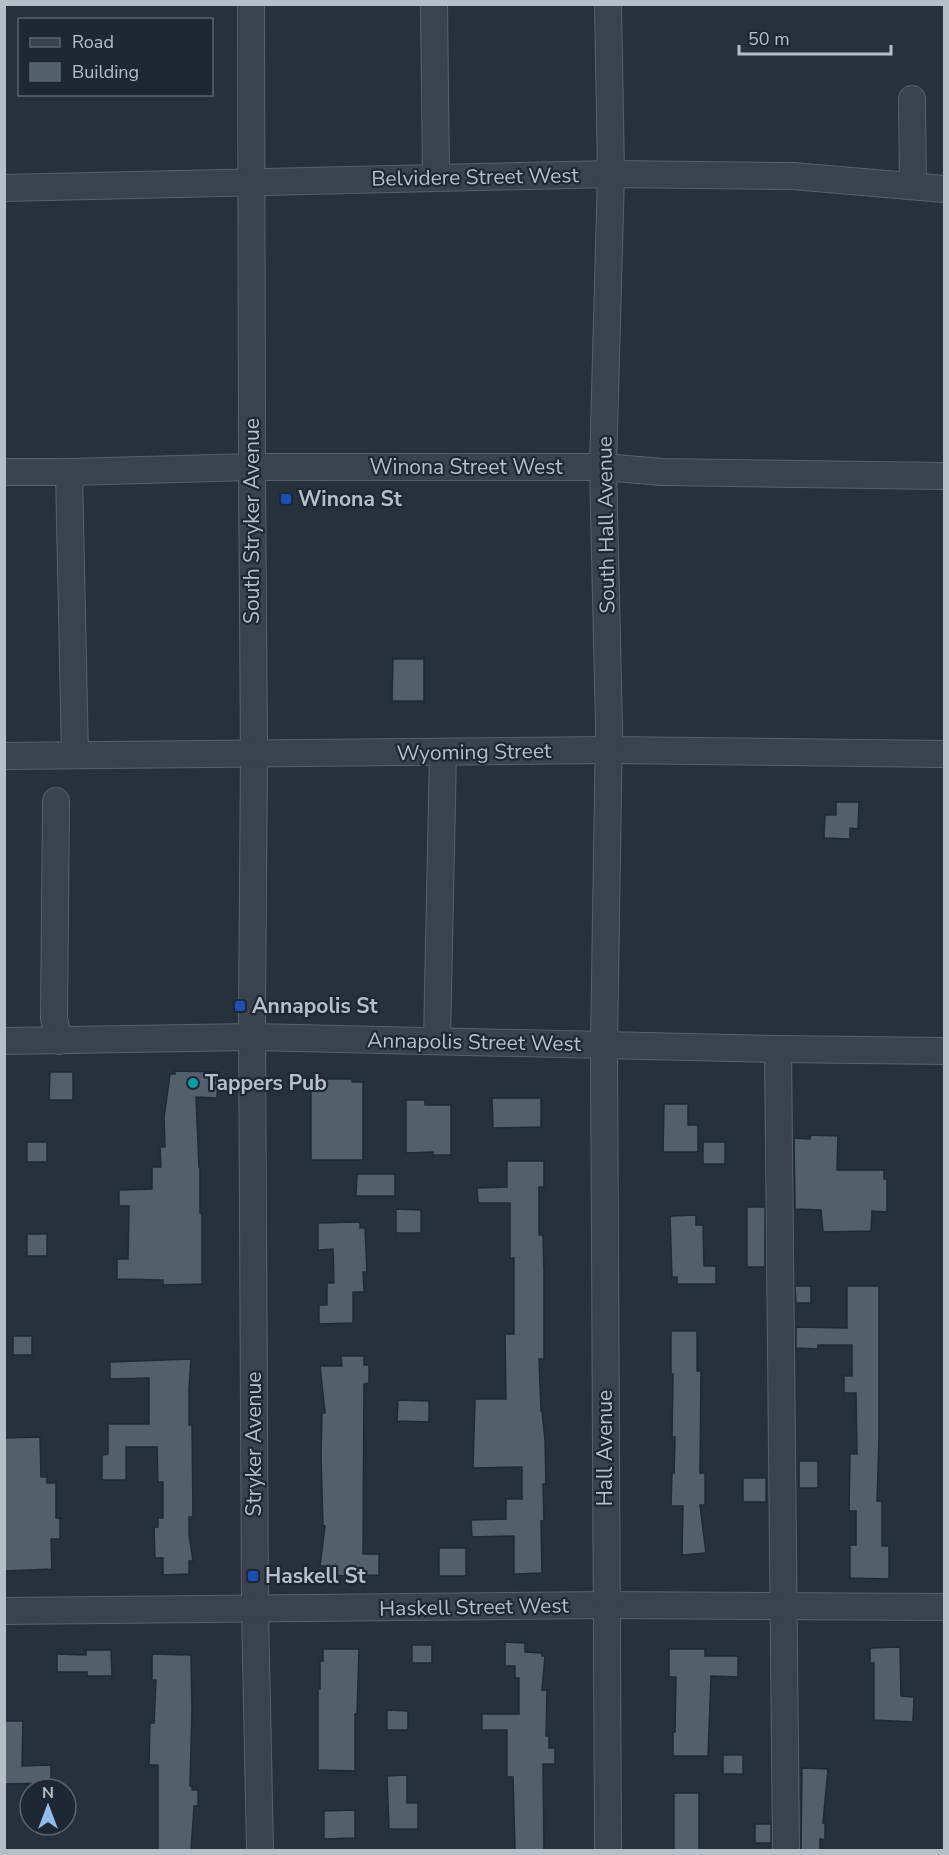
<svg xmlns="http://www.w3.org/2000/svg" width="949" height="1855" font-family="'Nunito Sans',sans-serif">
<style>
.building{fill:#545f6c;stroke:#212a34;stroke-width:1.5}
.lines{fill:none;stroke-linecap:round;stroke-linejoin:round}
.minor-casing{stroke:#58616b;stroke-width:28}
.minor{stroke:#3a434d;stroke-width:26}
.transit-dot{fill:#1a4fb4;stroke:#1f2832;stroke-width:2}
.culture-dot{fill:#0f9aa8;stroke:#1f2832;stroke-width:2}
.labels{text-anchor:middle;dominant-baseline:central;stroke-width:4.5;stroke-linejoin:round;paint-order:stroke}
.street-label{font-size:21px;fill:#b6bec8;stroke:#1f2832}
.poi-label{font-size:21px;font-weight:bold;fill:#b6bec8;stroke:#1f2832;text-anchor:start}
</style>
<rect width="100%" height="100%" fill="#27313c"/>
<g class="building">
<path d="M 393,659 L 424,659 L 424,701 L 392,701 Z"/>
<path d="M 836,802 L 859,802 L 858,829 L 850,828 L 850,839 L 824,838 L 825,815 L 836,815 Z"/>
<path d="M 175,1071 L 218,1072 L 217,1098 L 196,1097 L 199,1167 L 200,1167 L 200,1213 L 202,1213 L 202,1284 L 163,1285 L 163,1280 L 117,1279 L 117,1259 L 128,1259 L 129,1206 L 119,1206 L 119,1190 L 152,1189 L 152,1167 L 161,1167 L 160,1147 L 165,1147 L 164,1118 L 170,1074 L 175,1074 Z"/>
<path d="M 50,1072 L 73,1072 L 73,1100 L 49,1100 Z"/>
<path d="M 311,1079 L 352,1079 L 352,1082 L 363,1082 L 363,1160 L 311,1160 Z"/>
<path d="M 492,1098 L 541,1098 L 541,1127 L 493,1128 Z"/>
<path d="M 406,1100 L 425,1100 L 425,1105 L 451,1105 L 451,1155 L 433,1155 L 433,1152 L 406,1153 Z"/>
<path d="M 664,1104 L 688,1104 L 688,1125 L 698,1125 L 698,1152 L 663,1152 Z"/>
<path d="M 810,1135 L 838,1136 L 837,1170 L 884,1170 L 884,1179 L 887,1179 L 887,1212 L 872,1211 L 871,1231 L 823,1232 L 821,1210 L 795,1209 L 794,1138 L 810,1139 Z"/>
<rect x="27" y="1142" width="20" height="20"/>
<rect x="703" y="1142" width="22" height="22"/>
<path d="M 507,1161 L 544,1161 L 544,1187 L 539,1187 L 539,1235 L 543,1235 L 544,1271 L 544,1359 L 539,1359 L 541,1411 L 542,1411 L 545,1440 L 546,1484 L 543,1484 L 544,1521 L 541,1521 L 542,1573 L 514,1574 L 514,1536 L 472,1537 L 471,1520 L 506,1519 L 506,1499 L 522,1499 L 522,1467 L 473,1468 L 475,1399 L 506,1399 L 505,1334 L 514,1334 L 514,1258 L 510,1258 L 510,1203 L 478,1203 L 477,1188 L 507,1187 Z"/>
<path d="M 357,1174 L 395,1174 L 395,1196 L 356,1196 Z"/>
<rect x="747" y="1207" width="18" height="60"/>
<path d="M 396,1209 L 421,1210 L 421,1233 L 396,1233 Z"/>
<path d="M 696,1215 L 696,1225 L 703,1225 L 704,1266 L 716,1266 L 716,1284 L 677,1284 L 677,1277 L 672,1277 L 670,1216 Z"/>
<path d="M 360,1222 L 360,1228 L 365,1228 L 367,1272 L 363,1272 L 364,1292 L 353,1292 L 353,1323 L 319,1324 L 319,1305 L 327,1305 L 327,1283 L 334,1283 L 333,1249 L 318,1250 L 318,1223 Z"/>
<rect x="27" y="1234" width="20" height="22"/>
<path d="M 795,1286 L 811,1286 L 811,1303 L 796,1303 Z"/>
<path d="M 847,1286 L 879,1286 L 879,1438 L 877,1501 L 882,1501 L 882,1546 L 889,1546 L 889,1579 L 850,1578 L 850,1545 L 856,1545 L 856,1511 L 849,1511 L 850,1454 L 857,1454 L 856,1393 L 844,1393 L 844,1376 L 852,1376 L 852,1345 L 818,1345 L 818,1349 L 796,1348 L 796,1327 L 847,1328 Z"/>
<path d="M 671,1331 L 697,1331 L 697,1371 L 701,1371 L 700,1473 L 705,1473 L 705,1505 L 700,1505 L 706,1553 L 682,1555 L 683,1506 L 671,1506 L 672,1473 L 674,1473 L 675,1437 L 672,1437 L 673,1374 L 671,1374 Z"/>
<rect x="13" y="1336" width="19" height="19"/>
<path d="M 341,1356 L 364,1356 L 364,1365 L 369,1365 L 369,1383 L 364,1384 L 363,1554 L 379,1554 L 379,1575 L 324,1576 L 324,1566 L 320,1566 L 325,1526 L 323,1526 L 321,1455 L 322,1413 L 325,1413 L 320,1366 L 342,1366 Z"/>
<path d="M 191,1359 L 189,1389 L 189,1425 L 192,1425 L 193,1517 L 189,1517 L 189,1535 L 193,1561 L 189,1561 L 189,1574 L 163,1575 L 163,1558 L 155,1558 L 154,1527 L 158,1527 L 158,1518 L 163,1518 L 163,1482 L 158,1482 L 157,1447 L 126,1447 L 126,1480 L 102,1480 L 102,1455 L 108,1454 L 108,1424 L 149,1424 L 149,1378 L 110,1379 L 110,1362 Z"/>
<path d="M 398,1400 L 429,1401 L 429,1422 L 397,1421 Z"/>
<path d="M 40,1437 L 41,1477 L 47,1477 L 47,1483 L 56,1483 L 56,1518 L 60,1518 L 60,1539 L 51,1539 L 52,1569 L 4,1571 L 4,1438 Z"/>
<rect x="799" y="1461" width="19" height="27"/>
<rect x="743" y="1478" width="23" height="24"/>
<rect x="439" y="1548" width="27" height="28"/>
<path d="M 505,1642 L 525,1643 L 525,1652 L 542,1653 L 542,1656 L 545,1656 L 542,1690 L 547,1690 L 546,1736 L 549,1736 L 549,1748 L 555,1748 L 555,1764 L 543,1764 L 544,1851 L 515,1851 L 513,1777 L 507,1777 L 507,1730 L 482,1730 L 482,1714 L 519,1714 L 519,1678 L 515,1678 L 515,1666 L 505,1666 Z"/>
<rect x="412" y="1645" width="20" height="18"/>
<path d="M 900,1647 L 901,1696 L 914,1697 L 913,1722 L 874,1720 L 874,1663 L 870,1663 L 870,1648 Z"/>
<path d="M 323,1649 L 359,1649 L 357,1714 L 355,1714 L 355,1771 L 318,1770 L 318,1689 L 320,1689 L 320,1661 L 323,1661 Z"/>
<path d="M 669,1649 L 705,1649 L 705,1656 L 738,1656 L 738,1677 L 711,1676 L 708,1756 L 673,1756 L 673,1732 L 675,1732 L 676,1677 L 669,1677 Z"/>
<path d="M 86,1650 L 111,1650 L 112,1676 L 87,1676 L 87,1672 L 57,1672 L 57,1654 L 86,1655 Z"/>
<path d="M 152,1654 L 191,1655 L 192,1709 L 190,1786 L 192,1786 L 192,1790 L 198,1790 L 198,1806 L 194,1806 L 191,1851 L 158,1851 L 158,1765 L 149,1765 L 150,1723 L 154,1723 L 156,1680 L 152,1680 Z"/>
<path d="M 387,1710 L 408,1711 L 408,1730 L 387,1730 Z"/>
<path d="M 4,1721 L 23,1721 L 22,1766 L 51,1765 L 51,1783 L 4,1784 Z"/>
<rect x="723" y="1755" width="20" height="19"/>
<path d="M 802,1768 L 828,1769 L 823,1823 L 825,1823 L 825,1840 L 820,1839 L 820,1851 L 801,1851 Z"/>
<path d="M 407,1775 L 407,1803 L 418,1803 L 418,1829 L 389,1829 L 387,1776 Z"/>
<rect x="674" y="1793" width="25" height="58"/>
<path d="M 355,1810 L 355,1838 L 324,1839 L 324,1811 Z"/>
<rect x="755" y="1824" width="16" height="19"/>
</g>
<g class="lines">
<g class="minor-casing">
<g id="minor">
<path d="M 251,4 L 252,467 L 254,754 L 252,1018 L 255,1610 L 260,1850"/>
<path d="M 434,4 L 436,178"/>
<path d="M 912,99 L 913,186"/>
<path d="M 4,188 L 611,174 L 793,176 L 944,189"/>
<path d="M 4,472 L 69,472 L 252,467 L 603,467 L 662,472 L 944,476"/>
<path d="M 69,472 L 75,755"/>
<path d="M 4,756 L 609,750 L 944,754"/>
<path d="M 56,801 L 54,1018 L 59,1041"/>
<path d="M 4,1041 L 252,1037 L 778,1049 L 944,1051"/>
<path d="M 437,1041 L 443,752"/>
<path d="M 778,1049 L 786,1850"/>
<path d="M 4,1611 L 605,1605 L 944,1607"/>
<path d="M 608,1850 L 604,1045 L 609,726 L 603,467 L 611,174 L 608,4"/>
</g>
</g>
<use href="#minor" class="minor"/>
</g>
<g class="transit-dot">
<rect x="280" y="493" width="12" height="12" rx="3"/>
<rect x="234" y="1000" width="12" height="12" rx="3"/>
<rect x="247" y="1570" width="12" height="12" rx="3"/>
</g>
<circle class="culture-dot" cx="193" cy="1083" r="6"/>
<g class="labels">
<g class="street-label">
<text transform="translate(475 177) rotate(-1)">Belvidere Street West</text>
<text x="466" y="467">Winona Street West</text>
<text transform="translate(252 521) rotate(-90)">South Stryker Avenue</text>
<text transform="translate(606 525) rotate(-91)">South Hall Avenue</text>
<text transform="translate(474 752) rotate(-1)">Wyoming Street</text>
<text transform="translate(474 1042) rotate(1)">Annapolis Street West</text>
<text transform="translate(254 1444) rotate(-90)">Stryker Avenue</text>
<text transform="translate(605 1448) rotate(-90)">Hall Avenue</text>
<text transform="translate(474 1607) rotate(-1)">Haskell Street West</text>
</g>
<g class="poi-label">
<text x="298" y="499">Winona St</text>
<text x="252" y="1006">Annapolis St</text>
<text x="205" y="1083">Tappers Pub</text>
<text x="265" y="1576">Haskell St</text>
</g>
</g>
<rect width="949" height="1855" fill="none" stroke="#b6bec8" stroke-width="12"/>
<rect x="18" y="18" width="195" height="78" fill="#1f2832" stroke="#5b646e" stroke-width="1.5"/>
<rect x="30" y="38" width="30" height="9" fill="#3a434d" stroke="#5b646e" stroke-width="1.5"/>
<text x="72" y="48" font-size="18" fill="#b6bec8">Road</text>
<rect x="30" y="63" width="30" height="18" fill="#545f6c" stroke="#5b646e" stroke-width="1.5"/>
<text x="72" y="78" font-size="18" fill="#b6bec8">Building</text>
<g transform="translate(48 1807)"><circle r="28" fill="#1f2832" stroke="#5b646e" stroke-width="1.5"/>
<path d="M0-4.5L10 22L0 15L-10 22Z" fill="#95bbee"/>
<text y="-9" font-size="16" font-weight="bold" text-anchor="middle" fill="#b6bec8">N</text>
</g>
<path d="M739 45v9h152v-9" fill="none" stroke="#b6bec8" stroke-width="3"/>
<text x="748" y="45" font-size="18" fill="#b6bec8" stroke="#1f2832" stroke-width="4.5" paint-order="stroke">50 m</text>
</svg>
